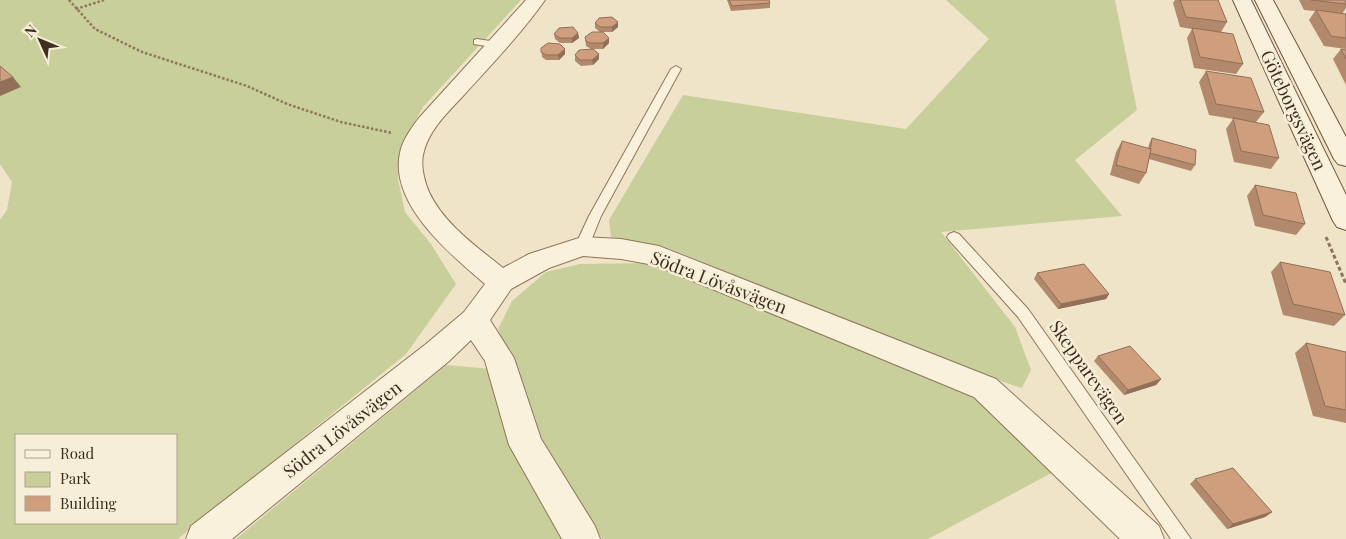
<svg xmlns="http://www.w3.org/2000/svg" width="1346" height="539" font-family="'Playfair Display',serif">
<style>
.green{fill:#c9cf9b;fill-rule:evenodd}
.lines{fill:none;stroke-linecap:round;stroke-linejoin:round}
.service-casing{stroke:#8d765c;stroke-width:2}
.minor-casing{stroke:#8d765c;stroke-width:2}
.secondary-casing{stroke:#6f573f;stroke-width:2}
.path-far1{stroke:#8d765c;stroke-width:2.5;stroke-dasharray:2.5 2;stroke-linecap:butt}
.path{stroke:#8d765c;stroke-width:3;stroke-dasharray:4 2.5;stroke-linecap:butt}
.service{fill:#faf1dc;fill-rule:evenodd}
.minor{fill:#faf1dc;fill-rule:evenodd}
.secondary{fill:#faf1dc;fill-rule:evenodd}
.wall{fill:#b2896c}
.shaded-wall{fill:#916f58}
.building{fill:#cf9f7d;stroke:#916f58}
.labels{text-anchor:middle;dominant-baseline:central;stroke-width:5;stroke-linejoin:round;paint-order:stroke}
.street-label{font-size:18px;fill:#3d2e20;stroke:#f7eed8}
</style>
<rect width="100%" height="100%" fill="#f0e4c8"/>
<g class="green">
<path d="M 0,0 L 521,0 L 423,107 L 404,141 L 398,179 L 405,212 L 431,244 L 456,284 L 406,354 L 178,539 L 0,539 L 0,220 L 7,210 L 12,182 L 0,164 ZM 16,435 L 176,435 L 176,523 L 16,523 Z"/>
<path d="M 946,0 L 1115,0 L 1137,110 L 1075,160 L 1122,216 L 941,232 L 1015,327 L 1031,370 L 1022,388 L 983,375 L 663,246 L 611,237 L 609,220 L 683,95 L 906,129 L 989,39 Z"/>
<path d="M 648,263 L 978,395 L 1059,469 L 928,539 L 602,539 L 537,436 L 498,329 L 512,301 L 546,272 L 580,264 Z"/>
<path d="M 446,365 L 491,369 L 571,539 L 236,539 Z"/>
</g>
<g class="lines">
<g class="service-casing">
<g id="service">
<path d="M 477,39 L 497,42 L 502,45 L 497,48 L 474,44 L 474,40 Z"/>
<path d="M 676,66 L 681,69 L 601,216 L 589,246 L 587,249 L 577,249 L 575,246 L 589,216 L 671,69 Z"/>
<path d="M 954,232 L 959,234 L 1028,309 L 1191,539 L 1171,539 L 1018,317 L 949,240 L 947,237 L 949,234 Z"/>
</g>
</g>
<g class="minor-casing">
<path id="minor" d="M 526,0 L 545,0 C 521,34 491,65 463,96 C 448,112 430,129 424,151 C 420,164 424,180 429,192 C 443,223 477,247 503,268 L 529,254 L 582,237 L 621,239 L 659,246 L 996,379 L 1159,526 L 1164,539 L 1120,539 L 974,397 L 654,265 L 621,259 L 583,256 L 549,268 L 511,289 L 490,320 L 514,358 L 541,439 L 595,526 L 600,539 L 562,539 L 509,445 L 485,361 L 471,340 L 448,362 L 232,539 L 186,539 L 191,526 L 426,344 L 464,312 L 485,284 C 451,255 389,204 400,153 C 402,141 411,129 418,119 Z"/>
</g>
<g class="secondary-casing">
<g id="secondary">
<path d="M 1233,0 L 1251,0 L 1346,195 L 1346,230 L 1337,227 L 1333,221 Z"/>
<path d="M 1255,0 L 1273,0 L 1346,137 L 1346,166 L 1338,164 L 1334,159 Z"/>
</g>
</g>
<g class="path-far1">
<path d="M 69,0 L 95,29 L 142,52 L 247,86 L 287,104 L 341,122 L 392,133"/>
<path d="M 76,9 L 104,0"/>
</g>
<path class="path" d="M 1326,237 L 1346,284"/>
<use href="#service" class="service"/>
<use href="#minor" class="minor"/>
<use href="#secondary" class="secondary"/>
</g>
<g class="wall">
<path d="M 727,0 L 769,0 L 770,3 L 770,8 L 731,11 Z"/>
<path d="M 1175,0 L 1218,0 L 1227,22 L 1221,32 L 1243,64 L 1236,74 L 1194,68 L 1187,38 L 1192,29 L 1180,27 L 1173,3 Z"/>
<path d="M 1299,0 L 1345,0 L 1346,2 L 1346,8 L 1342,14 L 1346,14 L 1346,49 L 1324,46 L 1309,20 L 1315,11 L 1304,10 Z"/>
<path d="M 595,23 L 618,27 L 612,32 L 603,32 L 609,38 L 609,43 L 603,49 L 593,49 L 599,54 L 599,59 L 593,65 L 581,66 L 575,61 L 575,55 L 591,49 L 586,46 L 585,37 L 600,32 L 595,28 Z"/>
<path d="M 578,33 L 579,38 L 572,43 L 560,43 L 555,39 L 554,34 Z"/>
<path d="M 541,48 L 565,49 L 565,54 L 559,60 L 546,60 L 542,57 Z"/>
<path d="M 1341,49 L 1346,50 L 1346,85 L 1333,59 Z"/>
<path d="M 1206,71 L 1264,112 L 1256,122 L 1279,158 L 1271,169 L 1234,162 L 1226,129 L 1233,119 L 1209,115 L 1199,82 Z"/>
<path d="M 1152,138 L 1195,165 L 1191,171 L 1149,159 L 1146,173 L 1139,184 L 1110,175 L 1116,152 L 1122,141 L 1148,149 L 1149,144 Z"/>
<path d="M 1255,185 L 1305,224 L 1296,235 L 1255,226 L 1247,196 Z"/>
<path d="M 1280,262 L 1345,315 L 1334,326 L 1283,315 L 1271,272 Z"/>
<path d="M 1037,273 L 1109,294 L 1106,299 L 1058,309 L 1034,279 Z"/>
<path d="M 1306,343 L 1346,352 L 1346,423 L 1313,416 L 1295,353 Z"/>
<path d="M 1098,356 L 1161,379 L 1156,385 L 1124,395 L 1094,361 Z"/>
<path d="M 1195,479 L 1272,512 L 1265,517 L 1227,529 L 1190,484 Z"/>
</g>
<g class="shaded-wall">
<path d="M 618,22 L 618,27 L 612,32 L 612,27 Z"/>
<path d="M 578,33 L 579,38 L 572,43 L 572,38 Z"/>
<path d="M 609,38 L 609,43 L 603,49 L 603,43 Z"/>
<path d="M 565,49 L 565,54 L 559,60 L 558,55 Z"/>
<path d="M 599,54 L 599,59 L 593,65 L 592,60 Z"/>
<path d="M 13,77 L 21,87 L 0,96 L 0,82 Z"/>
<path d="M 1109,294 L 1106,299 L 1058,309 L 1061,304 Z"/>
<path d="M 1161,379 L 1156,385 L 1124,395 L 1128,390 Z"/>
<path d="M 1272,512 L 1265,517 L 1227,529 L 1233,524 Z"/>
</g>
<g class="building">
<path d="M 729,0 L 769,0 L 770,3 L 732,6 Z"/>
<path d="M 1180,0 L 1218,0 L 1227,22 L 1186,17 Z"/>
<path d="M 1311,0 L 1345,0 L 1346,4 Z"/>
<path d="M 1316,10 L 1346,14 L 1346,38 L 1331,36 Z"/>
<path d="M 612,17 L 618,22 L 612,27 L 600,27 L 595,23 L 599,18 Z"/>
<path d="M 573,27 L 578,33 L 572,38 L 560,38 L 554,34 L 559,28 Z"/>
<path d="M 1192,28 L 1233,34 L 1243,64 L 1200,57 Z"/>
<path d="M 592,32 L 603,32 L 609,38 L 603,43 L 590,43 L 586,41 L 585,37 Z"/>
<path d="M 548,43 L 560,44 L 565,49 L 558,55 L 546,55 L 541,52 L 541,48 Z"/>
<path d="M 593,49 L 599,54 L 592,60 L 580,60 L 575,55 L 579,50 Z"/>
<path d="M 1341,49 L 1346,50 L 1346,59 Z"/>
<path d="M 0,66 L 13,77 L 0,82 Z"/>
<path d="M 1206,71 L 1251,78 L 1264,112 L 1216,104 Z"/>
<path d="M 1233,118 L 1269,125 L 1279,158 L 1241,151 Z"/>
<path d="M 1152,138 L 1196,150 L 1195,165 L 1150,153 Z"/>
<path d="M 1122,141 L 1151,149 L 1146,173 L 1116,165 Z"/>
<path d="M 1255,185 L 1296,193 L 1305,224 L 1263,215 Z"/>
<path d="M 1280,262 L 1330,272 L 1345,315 L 1293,304 Z"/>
<path d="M 1084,264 L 1109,294 L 1061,304 L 1037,273 Z"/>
<path d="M 1306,343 L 1346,352 L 1346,410 L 1325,406 Z"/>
<path d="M 1130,346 L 1161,379 L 1128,390 L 1098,356 Z"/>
<path d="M 1233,468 L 1272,512 L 1233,524 L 1195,479 Z"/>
</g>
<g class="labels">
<g class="street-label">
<text transform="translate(1294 110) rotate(65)">Göteborgsvägen</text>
<text transform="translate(719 282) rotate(21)">Södra Lövåsvägen</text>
<text transform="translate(1089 372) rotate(55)">Skepparevägen</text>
<text transform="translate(342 429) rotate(-38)">Södra Lövåsvägen</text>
</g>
</g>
<rect x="15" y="434" width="162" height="90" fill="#f7eed8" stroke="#ada18e"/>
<rect x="25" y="450" width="25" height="8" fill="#faf1dc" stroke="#ada18e"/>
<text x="60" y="459" font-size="15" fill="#3d2e20">Road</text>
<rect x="25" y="472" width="25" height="15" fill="#c9cf9b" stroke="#ada18e"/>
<text x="60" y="484" font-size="15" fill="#3d2e20">Park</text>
<rect x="25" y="496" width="25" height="15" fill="#cf9f7d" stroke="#ada18e"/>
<text x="60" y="509" font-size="15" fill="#3d2e20">Building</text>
<g transform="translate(40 40) rotate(314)" stroke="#f7eed8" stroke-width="4" paint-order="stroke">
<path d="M0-4L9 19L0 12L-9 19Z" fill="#3d2e20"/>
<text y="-8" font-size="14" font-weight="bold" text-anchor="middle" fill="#3d2e20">N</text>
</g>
</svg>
